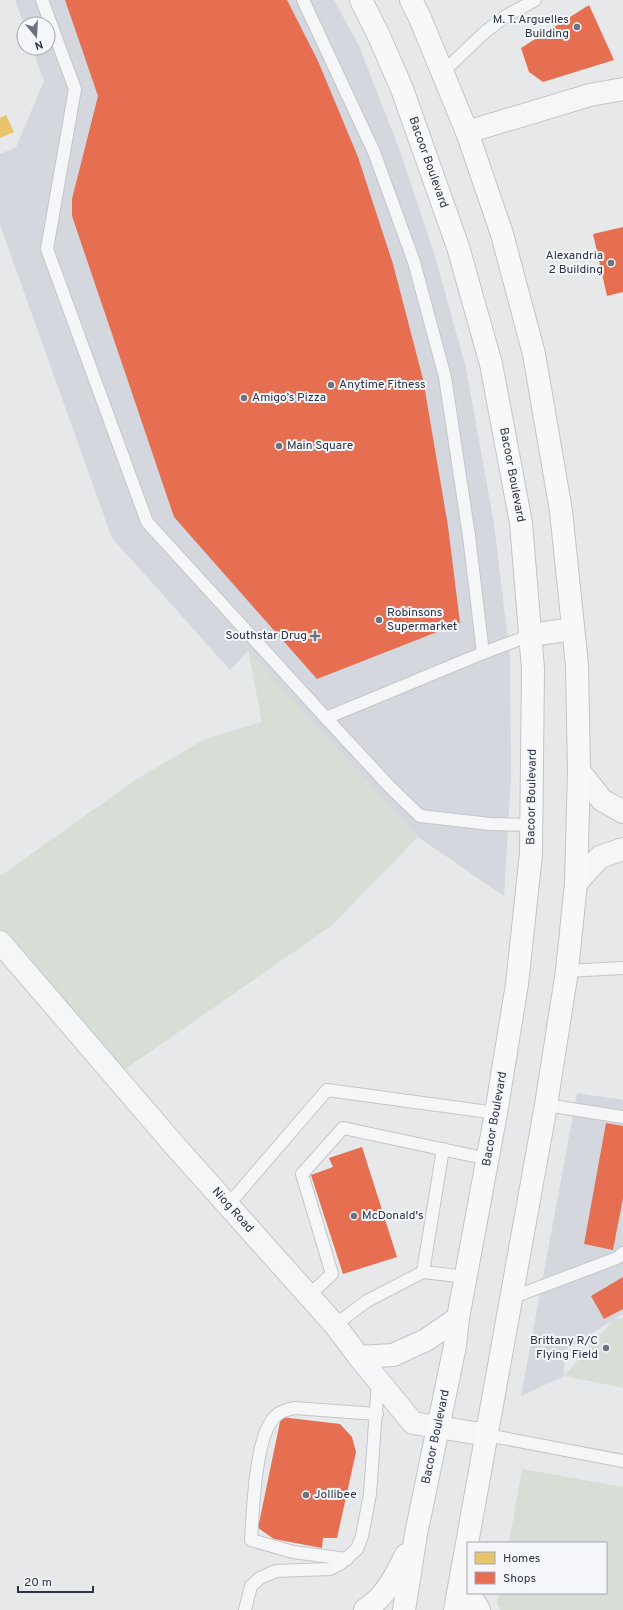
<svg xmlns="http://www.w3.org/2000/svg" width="623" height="1610" font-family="Overpass,sans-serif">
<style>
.built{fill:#d4d7dd}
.green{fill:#d6ded6}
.homes{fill:#e9c46a}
.shops{fill:#e76f51}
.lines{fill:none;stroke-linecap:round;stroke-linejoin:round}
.service-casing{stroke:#c4c6c8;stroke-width:14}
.minor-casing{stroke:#c4c6c8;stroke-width:24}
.tertiary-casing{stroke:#c4c6c8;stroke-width:24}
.primary-casing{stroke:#c2c5c8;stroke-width:24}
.service{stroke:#f5f6f7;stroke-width:12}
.minor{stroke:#f5f6f7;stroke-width:22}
.tertiary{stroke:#f5f6f7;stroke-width:22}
.primary{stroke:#f8f8f8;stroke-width:22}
.poi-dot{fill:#6c737f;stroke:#f4f6f9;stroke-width:1.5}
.labels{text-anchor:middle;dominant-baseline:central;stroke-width:4;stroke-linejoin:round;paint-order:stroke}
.poi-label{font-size:12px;fill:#2b3445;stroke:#f4f6f9;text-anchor:start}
.street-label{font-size:12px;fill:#2b3445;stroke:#f4f6f9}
</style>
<rect width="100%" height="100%" fill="#e6e8ea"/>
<g class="built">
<path d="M 15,0 L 334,0 L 359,46 L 400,151 L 434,253 L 466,368 L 494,524 L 510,658 L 511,777 L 504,896 L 418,837 L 248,651 L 230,670 L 112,538 L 0,225 L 0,154 L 16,147 L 44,81 L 32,48 L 48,48 L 48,24 L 24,25 Z"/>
<path d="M 577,1093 L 623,1100 L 623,1314 L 565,1350 L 564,1376 L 521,1396 Z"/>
</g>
<g class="green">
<path d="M 248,650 L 418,837 L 331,926 L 124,1070 L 0,929 L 0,876 L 137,779 L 205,739 L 262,722 Z"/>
<path d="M 623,1318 L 623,1388 L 564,1376 L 614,1319 Z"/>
<path d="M 522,1469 L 623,1487 L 623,1610 L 501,1610 L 497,1604 L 499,1593 L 606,1593 L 606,1543 L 509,1543 Z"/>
</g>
<path class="homes" d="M 6,115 L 14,132 L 0,138 L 0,118 Z"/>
<g class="shops">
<path d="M 65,0 L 287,0 L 318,61 L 358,157 L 393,264 L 423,379 L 448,526 L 460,623 L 317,679 L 174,517 L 72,216 L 72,199 L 98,96 Z"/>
<path d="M 589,5 L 614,60 L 543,82 L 529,72 L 521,48 Z"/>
<path d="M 623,227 L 623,292 L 607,296 L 593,234 Z"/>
<path d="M 606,1123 L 623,1126 L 623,1198 L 613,1250 L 584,1244 Z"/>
<path d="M 362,1147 L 397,1257 L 343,1274 L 311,1175 L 333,1167 L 329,1158 Z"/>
<path d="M 623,1277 L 623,1309 L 604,1319 L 591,1296 Z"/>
<path d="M 281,1417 L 340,1424 L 352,1437 L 356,1452 L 337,1538 L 323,1538 L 322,1548 L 274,1539 L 258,1528 Z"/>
</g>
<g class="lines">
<g class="service-casing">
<g id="service">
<path d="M 42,0 L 75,89 L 47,249 L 147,522 L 326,718"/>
<path d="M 303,0 L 374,152 L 414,262 L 445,377 L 469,536 L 483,653"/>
<path d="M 443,72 L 485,32 L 506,16 L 535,0"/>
<path d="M 531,635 L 483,653 L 326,718 L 390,787 L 420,816 L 490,824 L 532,825"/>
<path d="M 567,971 L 623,968"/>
<path d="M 546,1105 L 623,1117"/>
<path d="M 228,1205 L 327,1090 L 496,1113"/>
<path d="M 423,1272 L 443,1149"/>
<path d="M 309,1295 L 332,1274 L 302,1174 L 343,1128 L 488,1159"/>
<path d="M 511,1298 L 617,1258 L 623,1253"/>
<path d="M 335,1325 L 367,1301 L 423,1272 L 467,1277"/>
<path d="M 487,1435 L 623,1461"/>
<path d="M 347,1559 L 293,1552 L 251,1540 C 253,1511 255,1440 273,1419 C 278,1412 286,1410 294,1408 L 377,1414"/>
<path d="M 245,1610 L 251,1586 L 260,1578 L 276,1571 L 330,1569 L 340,1564 L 357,1549 L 362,1536 L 370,1494 L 378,1381"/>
</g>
</g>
<g class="minor-casing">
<g id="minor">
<path d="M 467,132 L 590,95 L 623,89"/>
<path d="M 579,771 L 602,800 L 623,812"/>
<path d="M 576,883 L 600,857 L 623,849"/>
</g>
</g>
<g class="tertiary-casing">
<g id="tertiary">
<path id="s1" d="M 0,942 L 176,1147 L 335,1325 L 359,1357 L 413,1423 L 487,1435"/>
</g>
</g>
<g class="primary-casing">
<g id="primary">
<path id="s2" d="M 361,0 L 379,36 L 402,89 L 458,247 L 491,364 L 521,523 L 533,669 L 531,854 L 517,984 L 496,1113 L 458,1318 L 455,1346 L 416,1534 L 404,1610"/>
<path d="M 411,0 L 420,18 L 467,132 L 502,234 L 534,354 L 561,511 L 577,665 L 579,771 L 576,883 L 567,971 L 546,1105 L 455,1610"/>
<path d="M 531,635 L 573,629"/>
<path d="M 359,1357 L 393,1355 L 426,1340 L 458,1318"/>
<path d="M 469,1593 L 479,1610"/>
<path d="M 365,1610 C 386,1596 395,1577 406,1555"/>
</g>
</g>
<use href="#service" class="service"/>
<use href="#minor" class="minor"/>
<use href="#tertiary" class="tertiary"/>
<use href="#primary" class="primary"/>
</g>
<g class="poi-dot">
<circle cx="577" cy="27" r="4"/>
<circle cx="611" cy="263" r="4"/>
<circle cx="331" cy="385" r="4"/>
<circle cx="244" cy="398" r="4"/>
<circle cx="279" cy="446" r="4"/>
<circle cx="379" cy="620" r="4"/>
<path d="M313 630h4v4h4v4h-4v4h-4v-4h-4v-4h4z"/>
<circle cx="354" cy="1216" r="4"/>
<circle cx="606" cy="1348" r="4"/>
<circle cx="306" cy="1495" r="4"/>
</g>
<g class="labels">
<g class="poi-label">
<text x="569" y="20" text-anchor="end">M. T. Arguelles<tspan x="569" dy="14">Building</tspan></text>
<text x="603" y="256" text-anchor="end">Alexandria<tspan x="603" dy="14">2 Building</tspan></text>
<text x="339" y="385">Anytime Fitness</text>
<text x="252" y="398">Amigo’s Pizza</text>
<text x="287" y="446">Main Square</text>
<text x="387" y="613">Robinsons<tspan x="387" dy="14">Supermarket</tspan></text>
<text x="307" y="636" text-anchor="end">Southstar Drug</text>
<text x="362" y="1216">McDonald's</text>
<text x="598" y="1341" text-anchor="end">Brittany R/C<tspan x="598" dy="14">Flying Field</tspan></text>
<text x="314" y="1495">Jollibee</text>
</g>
<g class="street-label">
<text stroke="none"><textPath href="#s2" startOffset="176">Bacoor Boulevard</textPath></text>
<text stroke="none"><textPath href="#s2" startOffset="500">Bacoor Boulevard</textPath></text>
<text transform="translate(532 797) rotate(-89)">Bacoor Boulevard</text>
<text transform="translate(495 1119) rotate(-80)">Bacoor Boulevard</text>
<text stroke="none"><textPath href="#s1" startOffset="355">Niog Road</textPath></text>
<text transform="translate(436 1437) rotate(-78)">Bacoor Boulevard</text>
</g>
</g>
<rect x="467" y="1542" width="140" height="52" fill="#f4f6f9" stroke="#a4a8b1"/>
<rect x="475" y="1552" width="20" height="12" fill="#e9c46a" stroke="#a4a8b1"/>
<text x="503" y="1562" font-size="12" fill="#2b3445">Homes</text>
<rect x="475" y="1572" width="20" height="12" fill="#e76f51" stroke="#a4a8b1"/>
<text x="503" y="1582" font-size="12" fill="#2b3445">Shops</text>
<g transform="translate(36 36) rotate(162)"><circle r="19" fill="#f4f6f9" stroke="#a4a8b1"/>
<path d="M0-3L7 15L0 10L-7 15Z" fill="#6c737f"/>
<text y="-6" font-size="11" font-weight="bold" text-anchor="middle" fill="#2b3445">N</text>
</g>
<path d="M18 1586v6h75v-6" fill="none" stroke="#2b3445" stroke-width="2"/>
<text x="24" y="1586" font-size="12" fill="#2b3445" stroke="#f4f6f9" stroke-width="3" paint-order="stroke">20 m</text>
</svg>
